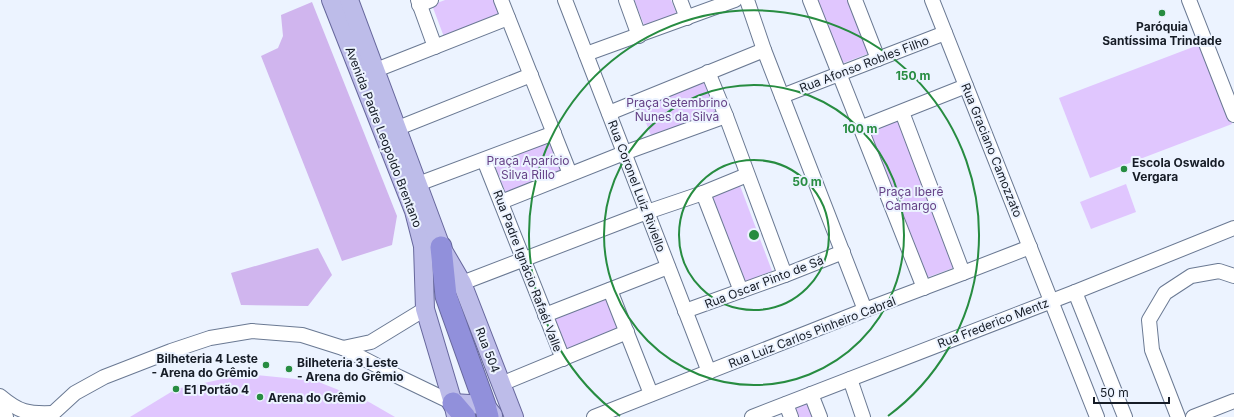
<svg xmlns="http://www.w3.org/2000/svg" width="1234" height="417" font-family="Inter,sans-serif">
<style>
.green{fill:#e0c6fe}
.forest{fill:#d0b5ee}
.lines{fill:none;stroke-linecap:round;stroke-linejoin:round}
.minor-casing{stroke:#6a7993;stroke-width:16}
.major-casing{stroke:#66679c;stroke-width:20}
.highway-casing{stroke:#66679c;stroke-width:23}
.minor{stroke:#fff;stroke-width:14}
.major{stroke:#bdbce9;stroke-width:18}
.highway{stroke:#9190db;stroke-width:21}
.ring{fill:none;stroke:#278c41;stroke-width:2}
.poi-dot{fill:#278c41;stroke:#ecf3ff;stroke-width:1.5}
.labels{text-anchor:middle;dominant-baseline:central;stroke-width:4;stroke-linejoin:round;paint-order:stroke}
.poi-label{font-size:12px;font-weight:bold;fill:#161c26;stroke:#ecf3ff;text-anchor:start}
.street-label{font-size:12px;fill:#161c26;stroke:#ecf3ff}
.park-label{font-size:12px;fill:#654186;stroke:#ecf3ff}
.centre{fill:#278c41;stroke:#ecf3ff;stroke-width:2}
.ring-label{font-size:12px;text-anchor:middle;font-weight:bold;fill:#278c41;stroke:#ecf3ff;stroke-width:4;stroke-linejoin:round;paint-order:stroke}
</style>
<rect width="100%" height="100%" fill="#ecf3ff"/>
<g class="green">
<path d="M 445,0 L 495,0 L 501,16 L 444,37 L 432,5 Z"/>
<path d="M 634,0 L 671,0 L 677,15 L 645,27 Z"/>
<path d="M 816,0 L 850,0 L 870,53 L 841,64 Z"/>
<path d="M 1201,44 L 1232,124 L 1090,178 L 1059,98 Z"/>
<path d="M 703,80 L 716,113 L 652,138 L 639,105 Z"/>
<path d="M 897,118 L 953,268 L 926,278 L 869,129 Z"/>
<path d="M 550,140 L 562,172 L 506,194 L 493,162 Z"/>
<path d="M 739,183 L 772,271 L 744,282 L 710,194 Z"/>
<path d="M 1126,184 L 1136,212 L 1091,229 L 1080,202 Z"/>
<path d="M 606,298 L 618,331 L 562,352 L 550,319 Z"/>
<path d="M 246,374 L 316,381 L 369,402 L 395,417 L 130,417 L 176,389 Z"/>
<path d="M 810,399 L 818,417 L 792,417 L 789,408 Z"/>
</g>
<g class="forest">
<path d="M 312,2 L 397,216 L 392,245 L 342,261 L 261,56 L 278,48 L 283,36 L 281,15 Z"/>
<path d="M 318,248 L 332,275 L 308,306 L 241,305 L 231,273 Z"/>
</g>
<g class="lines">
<g class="minor-casing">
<g id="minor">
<path d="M 418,0 L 435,47"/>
<path d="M 501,0 L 570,174"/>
<path d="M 565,0 L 709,372"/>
<path d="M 626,0 L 639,36"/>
<path d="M 680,0 L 687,18"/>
<path d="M 747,0 L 764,50 L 865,310"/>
<path d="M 810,0 L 924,288"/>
<path d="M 855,0 L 878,59"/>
<path d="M 932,0 L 1097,417"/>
<path d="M 1189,0 L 1234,115"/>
<path d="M 419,5 L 431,0"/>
<path d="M 586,54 L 735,0"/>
<path d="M 376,70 L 508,18"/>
<path d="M 708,72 L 726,116 L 785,275"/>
<path d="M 782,96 L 945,33"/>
<path d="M 902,112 L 963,273"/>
<path d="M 609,113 L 764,50"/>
<path d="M 860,128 L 966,86"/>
<path d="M 388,132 L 531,75"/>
<path d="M 484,160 L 563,359"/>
<path d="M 418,184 L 554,133"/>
<path d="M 703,193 L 741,291"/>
<path d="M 501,202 L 624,153 L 726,116"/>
<path d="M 462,283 L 647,212 L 703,193 L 747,175"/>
<path d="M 610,290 L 651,394"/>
<path d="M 1075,292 L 1125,417"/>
<path d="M 685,311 L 785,275 L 843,252"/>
<path d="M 545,315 L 668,267"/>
<path d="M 343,348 L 371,342 L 425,309"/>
<path d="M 850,379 L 863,417"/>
<path d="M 501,384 L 627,332"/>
<path d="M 811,394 L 820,417"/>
<path d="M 0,396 C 19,412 28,414 52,413"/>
<path d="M 0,401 L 6,417"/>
<path d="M 786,404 L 791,417"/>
<path d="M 49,417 L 75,393 L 104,377 L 171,351 L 210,338 L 252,331 L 302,335 L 343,348 L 399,377 L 453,403"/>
<path d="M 594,417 L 865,310 L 963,273 L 1030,247"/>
<path d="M 752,417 L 1075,292 L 1234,228"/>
<path d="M 1178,417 L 1152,350 L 1149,320 L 1165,293 L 1191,276 L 1219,271 L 1234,276"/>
<path d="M 1193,417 L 1234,401"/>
</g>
</g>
<g class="major-casing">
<g id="major">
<path d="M 331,0 L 414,211 L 423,246 L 425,309 L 453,403 L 456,416"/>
<path d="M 349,0 L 441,247 L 462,283 L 514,417"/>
<path d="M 453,403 L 485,405 L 493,415"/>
</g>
</g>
<g class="highway-casing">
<g id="highway">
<path d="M 441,247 L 446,296 L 485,405 L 488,417"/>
<path d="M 453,403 L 465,417"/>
</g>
</g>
<use href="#minor" class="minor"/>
<use href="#major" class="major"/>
<use href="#highway" class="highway"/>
</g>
<g class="ring">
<circle cx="754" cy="235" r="75"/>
<circle cx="754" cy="235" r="150"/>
<path d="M620 416A225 225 0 1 1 888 416"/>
</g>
<g class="poi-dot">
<circle cx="1162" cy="13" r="4"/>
<circle cx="1124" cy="169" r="4"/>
<circle cx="266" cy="365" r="4"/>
<circle cx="289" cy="369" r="4"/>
<circle cx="176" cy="389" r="4"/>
<circle cx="260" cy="397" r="4"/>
</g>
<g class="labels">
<g class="poi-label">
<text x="1162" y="26" text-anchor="middle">Paróquia<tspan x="1162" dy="14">Santíssima Trindade</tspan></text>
<text x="1132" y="162">Escola Oswaldo<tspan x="1132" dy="14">Vergara</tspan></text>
<text x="258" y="358" text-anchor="end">Bilheteria 4 Leste<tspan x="258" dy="14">- Arena do Grêmio</tspan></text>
<text x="297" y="362">Bilheteria 3 Leste<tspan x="297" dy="14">- Arena do Grêmio</tspan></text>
<text x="184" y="389">E1 Portão 4</text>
<text x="268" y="397">Arena do Grêmio</text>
</g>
<g class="street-label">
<text transform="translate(864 64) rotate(-21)">Rua Afonso Robles Filho</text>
<text transform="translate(384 137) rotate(69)">Avenida Padre Leopoldo Brentano</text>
<text transform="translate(992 150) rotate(68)">Rua Graciano Camozzato</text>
<text transform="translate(637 186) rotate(69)">Rua Coronel Luiz Riviello</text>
<text transform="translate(528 271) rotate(69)">Rua Padre Ignácio Rafaél Valle</text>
<text transform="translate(764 282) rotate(-21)">Rua Oscar Pinto de Sá</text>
<text transform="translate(993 323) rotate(-21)">Rua Frederico Mentz</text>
<text transform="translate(812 332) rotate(-21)">Rua Luiz Carlos Pinheiro Cabral</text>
<text transform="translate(488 350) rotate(69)">Rua 504</text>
</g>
<g class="park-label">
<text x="677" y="102">Praça Setembrino<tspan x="677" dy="14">Nunes da Silva</tspan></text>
<text x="528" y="160">Praça Aparício<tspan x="528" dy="14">Silva Rillo</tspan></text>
<text x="911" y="191">Praça Iberê<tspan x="911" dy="14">Camargo</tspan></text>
</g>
</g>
<circle cx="754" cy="235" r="6" class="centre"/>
<g class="ring-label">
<text x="913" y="80">150 m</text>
<text x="860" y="133">100 m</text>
<text x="807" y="186">50 m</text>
</g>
<path d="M1094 397v6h75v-6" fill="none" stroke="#161c26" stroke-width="2"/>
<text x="1100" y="397" font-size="12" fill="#161c26" stroke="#ecf3ff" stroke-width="3" paint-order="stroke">50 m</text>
</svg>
